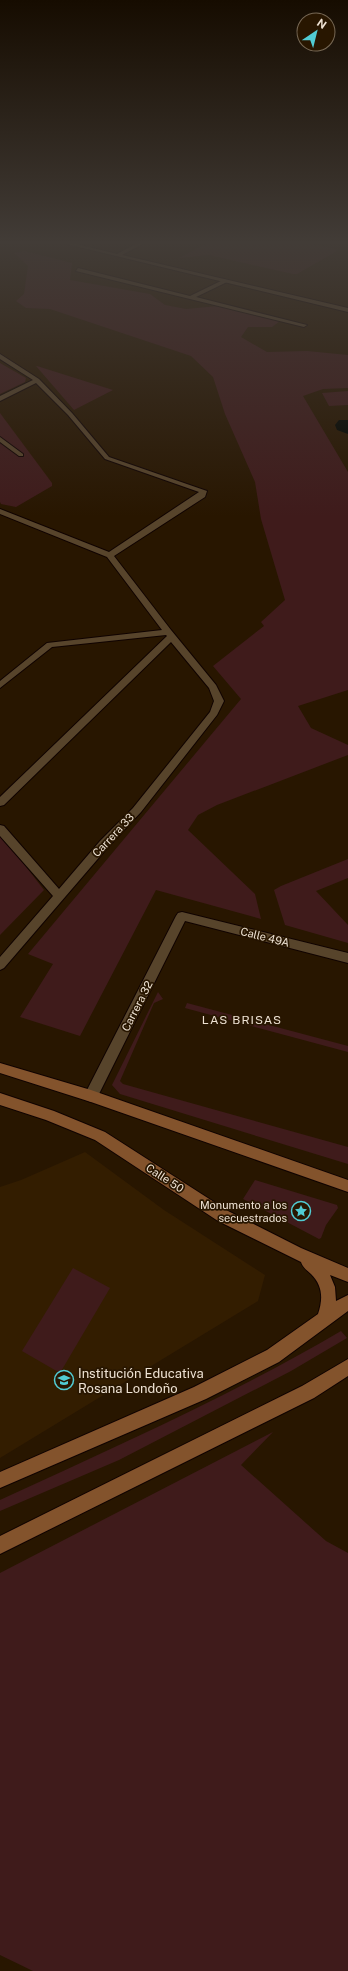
<svg xmlns="http://www.w3.org/2000/svg" width="348" height="1971" font-family="'Public Sans',sans-serif">
<style>
.built{fill:#331d00}
.green{fill:#3f1b1b}
.water{fill:#010500}
.lines{fill:none;stroke-linecap:round;stroke-linejoin:round}
.pedestrian-casing{stroke:#100300;stroke-width:2}
.minor-casing{stroke:#100300;stroke-width:2}
.secondary-casing{stroke:#100300;stroke-width:2}
.pedestrian{fill:#57442b;fill-rule:evenodd}
.minor{fill:#57442b;fill-rule:evenodd}
.secondary{fill:#83532c;fill-rule:evenodd}
.labels{text-anchor:middle;dominant-baseline:central;stroke-width:3.5;stroke-linejoin:round;paint-order:stroke}
.street-label{font-size:11px;fill:#eee2d3;stroke:#281600}
.poi-label{font-size:11px;fill:#eee2d3;stroke:#281600;text-anchor:end}
.neighbourhood-label{font-size:12px;letter-spacing:1px;fill:#eee2d3;stroke:#281600}
.near-poi-label{font-size:13px;fill:#eee2d3;stroke:#281600;text-anchor:start}
</style>
<rect width="100%" height="100%" fill="#281600"/>
<path class="built" d="M 85,1152 L 164,1210 L 265,1275 L 258,1301 L 0,1458 L 0,1187 L 21,1180 Z"/>
<g class="green">
<path d="M 213,240 L 309,240 L 306,242 L 335,249 L 337,251 L 297,274 L 293,274 L 209,255 L 179,258 Z"/>
<path d="M 25,251 L 72,263 L 70,280 L 150,294 L 165,305 L 186,309 L 218,306 L 280,321 L 272,327 L 248,327 L 241,337 L 267,352 L 307,351 L 348,355 L 348,388 L 323,389 L 303,396 L 348,472 L 348,690 L 298,706 L 311,728 L 348,745 L 348,755 L 217,805 L 198,815 L 188,830 L 255,894 L 261,919 L 156,890 L 80,1036 L 20,1017 L 53,964 L 28,954 L 241,699 L 213,666 L 264,626 L 261,622 L 285,600 L 261,519 L 255,482 L 225,414 L 213,377 L 191,356 L 50,309 L 26,308 L 16,301 L 24,294 L 28,266 L 14,253 Z"/>
<path d="M 0,363 L 26,378 L 25,382 L 0,394 Z"/>
<path d="M 36,366 L 37,366 L 113,390 L 74,410 Z"/>
<path d="M 348,391 L 348,405 L 329,406 L 322,393 Z"/>
<path d="M 0,413 L 52,483 L 52,486 L 16,507 L 1,504 L 0,502 Z"/>
<path d="M 0,833 L 44,890 L 0,935 Z"/>
<path d="M 348,859 L 348,878 L 316,891 L 348,925 L 348,943 L 285,925 L 274,890 L 281,886 Z"/>
<path d="M 158,992 L 163,999 L 154,1003 L 120,1081 L 123,1084 L 348,1147 L 348,1164 L 120,1094 L 112,1085 Z"/>
<path d="M 187,1003 L 348,1046 L 348,1052 L 185,1008 Z"/>
<path d="M 255,1180 L 337,1205 L 338,1208 L 326,1225 L 321,1238 L 319,1239 L 243,1199 Z"/>
<path d="M 73,1268 L 110,1288 L 60,1373 L 22,1351 Z"/>
<path d="M 341,1331 L 347,1338 L 291,1371 L 119,1460 L 0,1511 L 0,1500 C 115,1447 232,1395 341,1331 Z"/>
<path d="M 273,1432 L 241,1465 L 326,1541 L 348,1553 L 348,1971 L 33,1971 L 0,1955 L 0,1573 Z"/>
</g>
<path class="water" d="M 339,420 L 348,420 L 348,434 L 337,430 L 335,425 Z"/>
<g class="lines">
<g class="pedestrian-casing">
<path id="pedestrian" d="M 78,268 L 190,296 L 225,279 L 227,282 L 196,297 L 307,325 L 304,327 L 76,271 Z"/>
</g>
<g class="minor-casing">
<g id="minor">
<path d="M 60,240 L 117,254 L 143,240 L 150,240 L 122,255 L 348,308 L 348,312 L 50,240 Z"/>
<path d="M 0,354 L 39,379 L 72,413 L 109,457 L 207,491 L 205,497 L 114,556 L 171,630 L 216,685 L 224,701 L 217,715 L 141,812 L 108,847 L 4,968 L 0,970 L 0,957 L 53,896 L 0,836 L 0,825 L 4,826 L 59,889 L 100,841 L 133,808 L 210,712 L 214,701 L 209,688 L 171,642 L 4,805 L 0,806 L 0,797 L 167,636 L 166,635 L 52,647 L 0,688 L 0,681 L 47,643 L 162,630 L 107,557 L 0,514 L 0,509 L 109,552 L 199,492 L 105,459 L 68,415 L 36,383 L 0,401 L 0,396 L 33,380 L 0,359 Z"/>
<path d="M 0,437 L 23,454 L 23,456 L 19,456 L 0,442 Z"/>
<path d="M 182,912 L 348,953 L 348,963 L 185,921 L 96,1100 L 91,1102 L 86,1100 L 84,1096 L 86,1092 L 176,916 L 178,913 Z"/>
</g>
</g>
<g class="secondary-casing">
<g id="secondary">
<path d="M 0,1063 L 91,1090 L 348,1180 L 348,1192 L 91,1102 L 0,1073 Z"/>
<path d="M 0,1093 L 54,1111 L 105,1132 L 228,1211 L 301,1248 L 348,1268 L 348,1282 L 330,1275 L 335,1287 L 336,1301 L 348,1295 L 348,1311 L 279,1362 L 206,1399 L 0,1488 L 0,1472 L 194,1387 L 267,1350 L 318,1314 C 323,1299 323,1286 311,1274 C 307,1270 303,1268 301,1262 L 218,1221 L 95,1140 L 46,1120 L 0,1105 Z"/>
<path d="M 348,1359 L 348,1376 L 314,1398 L 0,1554 L 0,1536 L 302,1386 Z"/>
</g>
</g>
<use href="#pedestrian" class="pedestrian"/>
<use href="#minor" class="minor"/>
<use href="#secondary" class="secondary"/>
</g>
<linearGradient id="sky" x2="0" y2="1"><stop stop-color="#160c00"/><stop offset="0.47" stop-color="#423c37"/><stop offset="1" stop-color="#423c37" stop-opacity="0"/></linearGradient>
<rect width="348" height="516" fill="url(#sky)"/>
<defs>
<g id="sight-ring" transform="scale(1)"><circle r="9.5" fill="#281600" stroke="#51ccd3" stroke-width="1.5"/><path d="M0-6L1.8-2.2L6-1.7L2.9 1.2L3.7 5.4L0 3.3L-3.7 5.4L-2.9 1.2L-6-1.7L-1.8-2.2Z" fill="#51ccd3"/></g>
<g id="school-ring" transform="scale(1)"><circle r="9.5" fill="#281600" stroke="#51ccd3" stroke-width="1.5"/><path d="M0-5L7-2L0 1L-7-2ZM-4 1L0 2.5L4 1V4Q0 6-4 4Z" fill="#51ccd3"/></g>
</defs>
<g fill-rule="evenodd">
<use href="#sight-ring" x="301" y="1211"/>
<use href="#school-ring" x="64" y="1380"/>
</g>
<g class="labels">
<g class="street-label">
<text transform="translate(113 835) rotate(-47)">Carrera 33</text>
<text transform="translate(265 937) rotate(14)">Calle 49A</text>
<text transform="translate(137 1006) rotate(-63)">Carrera 32</text>
<text transform="translate(165 1178) rotate(33)">Calle 50</text>
</g>
<g class="poi-label">
<text x="287" y="1205">Monumento a los<tspan x="287" dy="13">secuestrados</tspan></text>
</g>
<g class="neighbourhood-label">
<text x="242" y="1020">LAS BRISAS</text>
</g>
<g class="near-poi-label">
<text x="78" y="1373">Institución Educativa<tspan x="78" dy="15">Rosana Londoño</tspan></text>
</g>
</g>
<g transform="translate(316 32) rotate(35)"><circle r="19" fill="#281600" stroke="#776854"/>
<path d="M0-3L7 15L0 10L-7 15Z" fill="#51ccd3"/>
<text y="-6" font-size="11" font-weight="bold" text-anchor="middle" fill="#eee2d3">N</text>
</g>
</svg>
